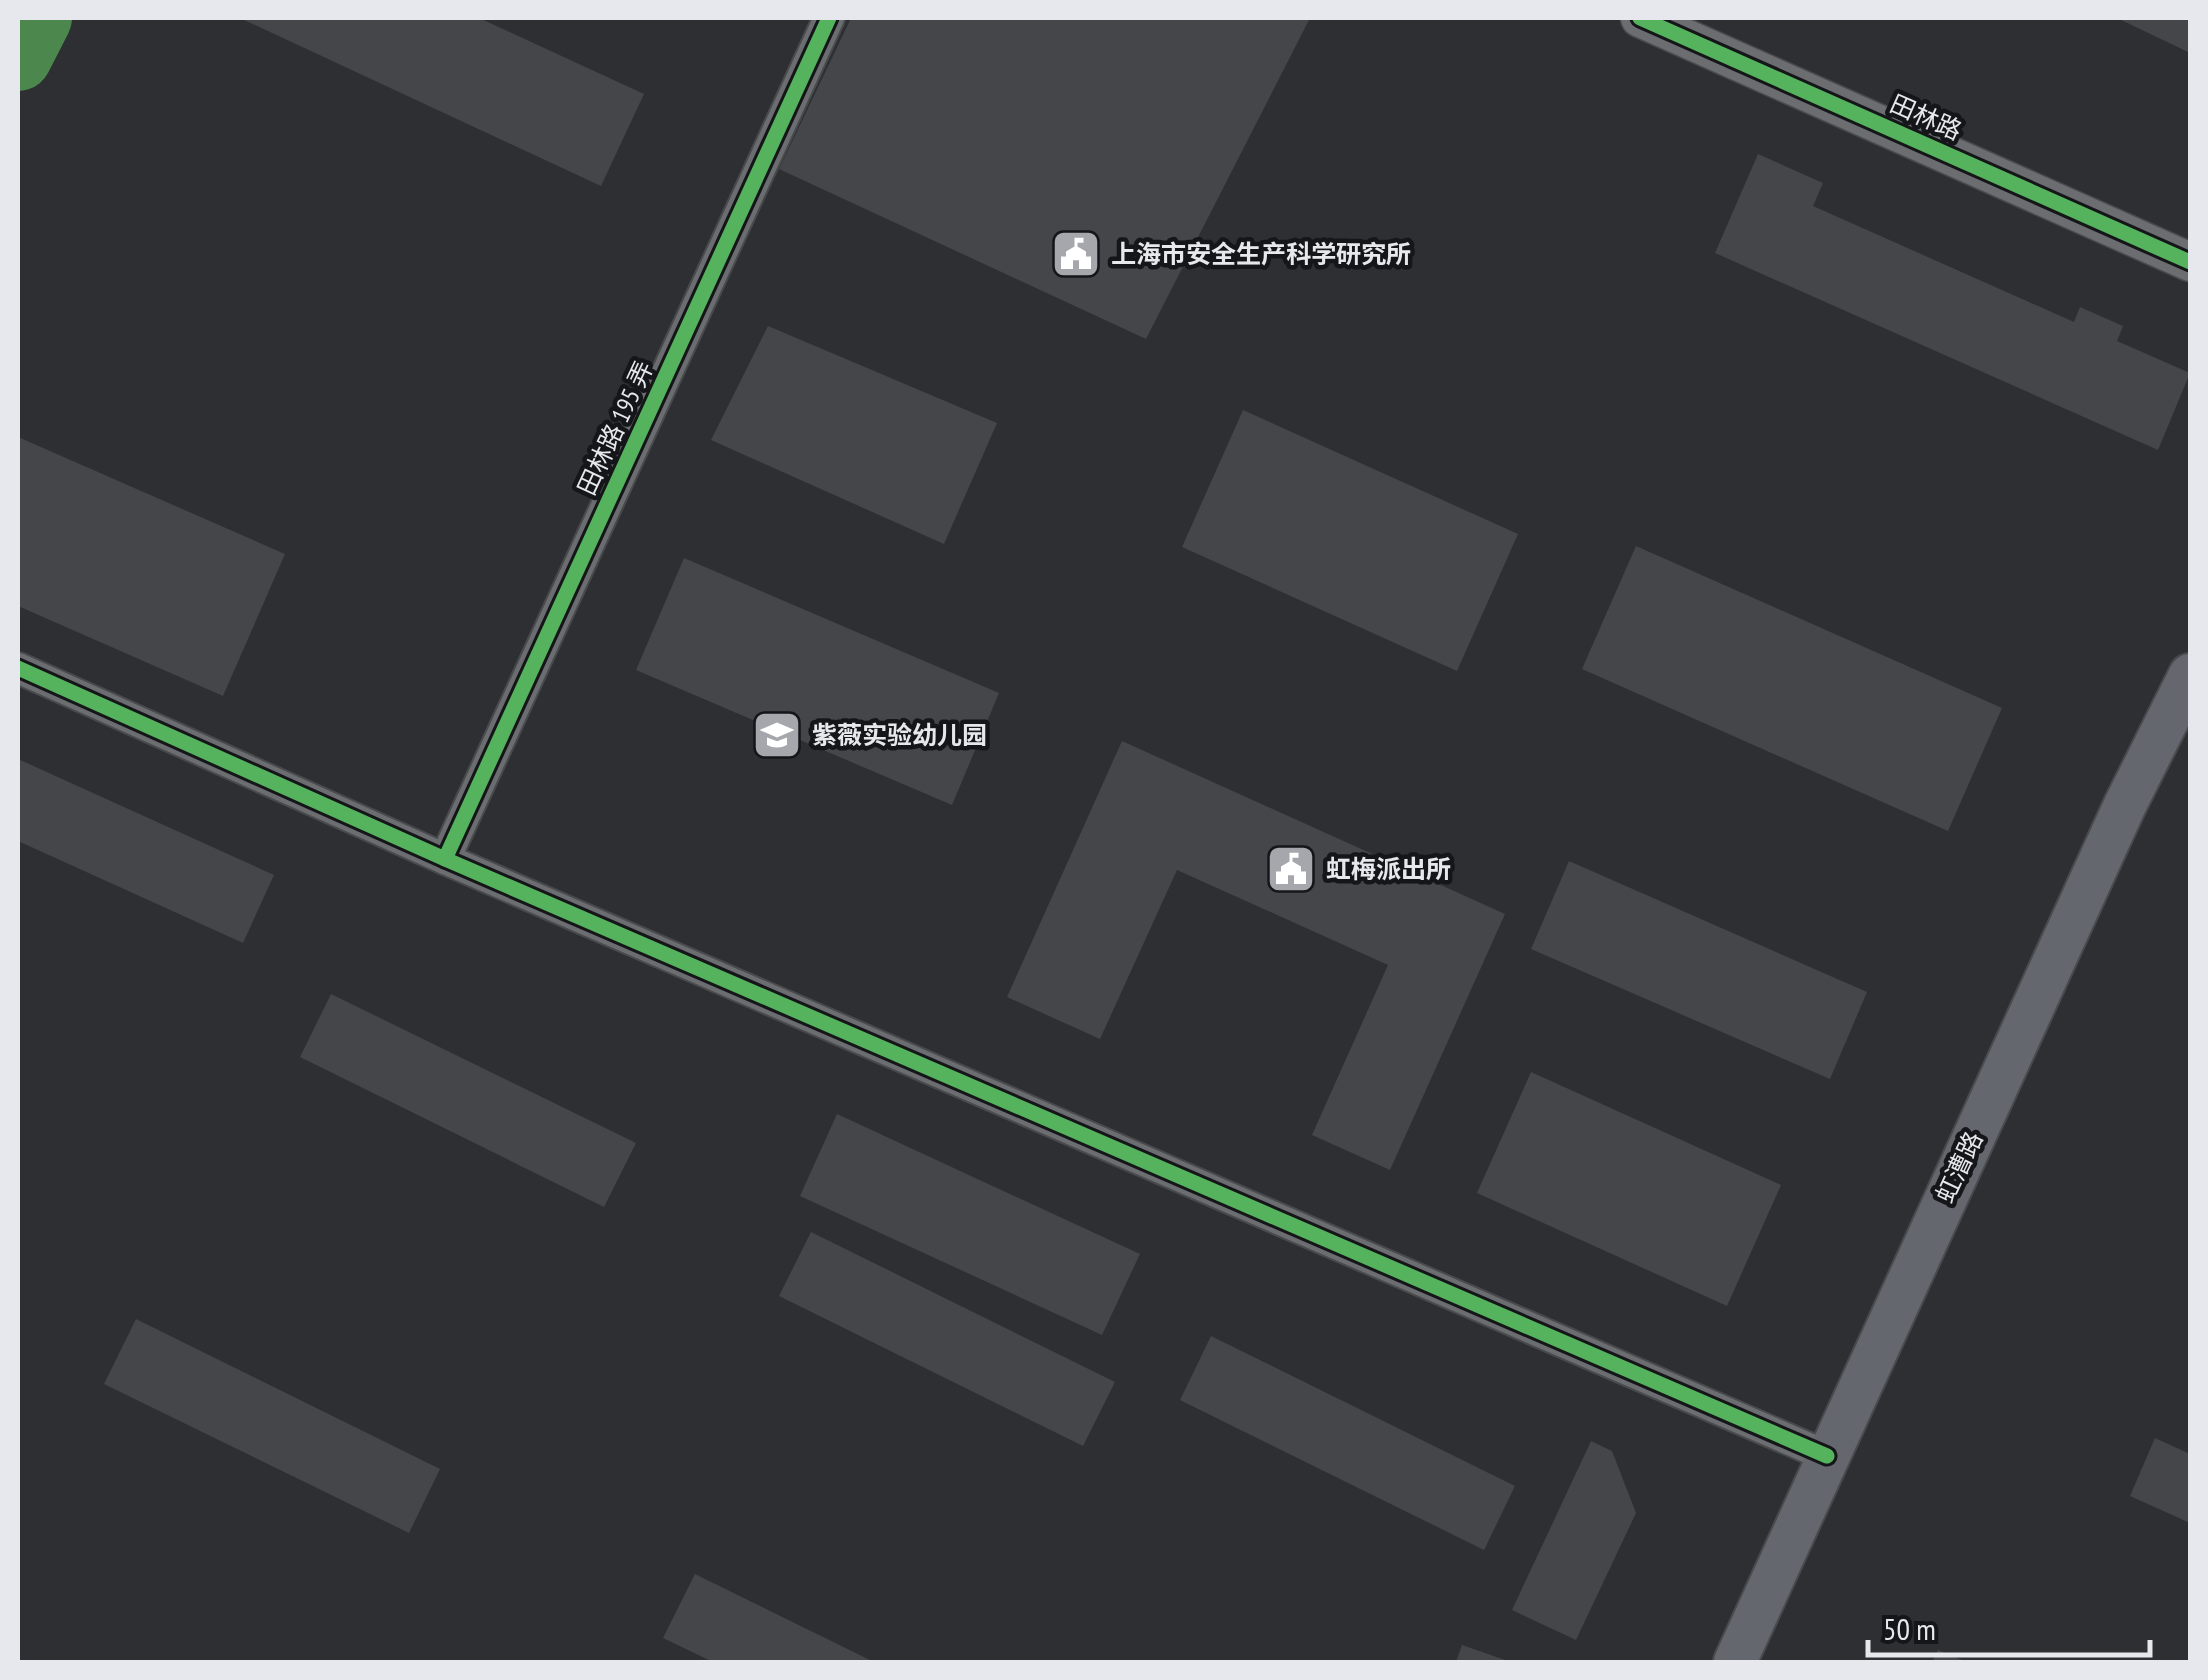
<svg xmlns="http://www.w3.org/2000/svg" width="2208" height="1680" font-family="'PT Sans Narrow','Noto Sans SC',sans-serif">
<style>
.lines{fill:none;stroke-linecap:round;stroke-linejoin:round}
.river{stroke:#4c874e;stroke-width:68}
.building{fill:#444649}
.minor-casing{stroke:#484a4d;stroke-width:34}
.tertiary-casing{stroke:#484a4d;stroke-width:41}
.secondary-casing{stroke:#484a4d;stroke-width:46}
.minor{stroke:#6c6d70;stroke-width:30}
.tertiary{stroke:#6c6d70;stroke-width:38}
.secondary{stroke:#64676d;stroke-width:42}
.cycleway-casing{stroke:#151619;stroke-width:21}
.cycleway{stroke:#56b35d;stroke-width:15}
.labels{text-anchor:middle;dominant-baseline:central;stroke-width:9;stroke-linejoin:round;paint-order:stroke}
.street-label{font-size:25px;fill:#e6e8ed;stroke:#151619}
.poi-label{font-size:25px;font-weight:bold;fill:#e6e8ed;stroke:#151619;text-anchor:start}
</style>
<rect width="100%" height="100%" fill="#2d2f33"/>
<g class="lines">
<path class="river" d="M 18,57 L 38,18"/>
</g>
<g class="building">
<path d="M 240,18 L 479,18 L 644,94 L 601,186 Z"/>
<path d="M 851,18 L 1310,18 L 1146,339 L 779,169 Z"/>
<path d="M 2117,18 L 2190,18 L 2190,53 Z"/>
<path d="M 1758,154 L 1823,183 L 1813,206 L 2074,322 L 2080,307 L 2123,326 L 2117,341 L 2190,373 L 2158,450 L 1715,253 Z"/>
<path d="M 768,326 L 997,423 L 944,544 L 711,440 Z"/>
<path d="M 1243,410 L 1518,534 L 1457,671 L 1182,547 Z"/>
<path d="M 18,437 L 285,554 L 223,696 L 18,606 Z"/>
<path d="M 1636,546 L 2002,708 L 1948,831 L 1582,669 Z"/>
<path d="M 684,558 L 999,693 L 952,805 L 636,670 Z"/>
<path d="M 1122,741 L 1505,914 L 1390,1170 L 1312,1135 L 1388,965 L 1177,870 L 1100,1039 L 1007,997 Z"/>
<path d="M 18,759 L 274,875 L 243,943 L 18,841 Z"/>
<path d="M 1569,861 L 1867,992 L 1830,1079 L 1531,949 Z"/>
<path d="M 331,994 L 636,1143 L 604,1207 L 300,1057 Z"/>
<path d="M 1531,1072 L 1781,1185 L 1727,1306 L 1477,1193 Z"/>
<path d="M 837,1114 L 1140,1254 L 1102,1335 L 800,1196 Z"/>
<path d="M 811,1232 L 1115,1382 L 1083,1446 L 779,1296 Z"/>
<path d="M 136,1319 L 440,1469 L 409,1533 L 104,1384 Z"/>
<path d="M 1211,1336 L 1515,1486 L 1484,1550 L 1180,1400 Z"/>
<path d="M 2155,1438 L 2190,1454 L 2190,1523 L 2130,1496 Z"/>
<path d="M 1591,1441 L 1612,1451 L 1636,1513 L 1576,1640 L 1512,1610 Z"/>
<path d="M 695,1574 L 874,1662 L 713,1662 L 663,1638 Z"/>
<path d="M 1462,1645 L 1511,1662 L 1456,1662 Z"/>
<path d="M 1938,1650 L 1967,1662 L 1932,1662 Z"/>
</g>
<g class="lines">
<g class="minor-casing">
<g id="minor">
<path d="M 18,668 L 445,859 L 1827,1456"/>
<path d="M 445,859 L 829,18"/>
</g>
</g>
<g class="tertiary-casing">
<path id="tertiary" d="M 1640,18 L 2190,262"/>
</g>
<g class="secondary-casing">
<path id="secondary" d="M 1735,1662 L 2125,805 L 2190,675"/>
</g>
<use href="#minor" class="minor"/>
<use href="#tertiary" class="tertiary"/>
<use href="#secondary" class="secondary"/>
<g class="cycleway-casing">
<g id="cycleway">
<path d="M 1640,18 L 2190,262"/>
<path d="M 18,668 L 445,859 L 1827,1456"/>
<path d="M 445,859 L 829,18"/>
</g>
</g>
<use href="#cycleway" class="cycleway"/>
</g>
<defs>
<g id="civic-square" transform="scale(2.5)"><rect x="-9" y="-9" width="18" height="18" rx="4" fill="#a5a7ac" stroke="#151619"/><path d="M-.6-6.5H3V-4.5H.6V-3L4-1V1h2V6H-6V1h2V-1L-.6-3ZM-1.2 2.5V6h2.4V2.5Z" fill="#fff"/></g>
<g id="school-square" transform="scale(2.5)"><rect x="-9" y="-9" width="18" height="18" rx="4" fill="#a5a7ac" stroke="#151619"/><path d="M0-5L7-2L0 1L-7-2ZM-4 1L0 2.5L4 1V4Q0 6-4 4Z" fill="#fff"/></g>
</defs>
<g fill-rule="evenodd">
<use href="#civic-square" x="1076" y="254"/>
<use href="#school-square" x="777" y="735"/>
<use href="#civic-square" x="1291" y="869"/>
</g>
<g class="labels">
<g class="street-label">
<text transform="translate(1926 117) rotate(24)">田林路</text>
<text transform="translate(615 428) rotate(-65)">田林路 195 弄</text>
<text transform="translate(1959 1167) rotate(-65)">虹漕路</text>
</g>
<g class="poi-label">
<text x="1111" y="254">上海市安全生产科学研究所</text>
<text x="812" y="735">紫薇实验幼儿园</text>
<text x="1326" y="869">虹梅派出所</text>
</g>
</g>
<rect width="2208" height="1680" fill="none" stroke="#e6e8ed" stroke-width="40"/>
<path d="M1868 1640v15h282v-15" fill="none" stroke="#e6e8ed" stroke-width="5"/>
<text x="1883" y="1640" font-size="30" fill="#e6e8ed" stroke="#151619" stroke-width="8" paint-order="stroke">50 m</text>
</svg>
